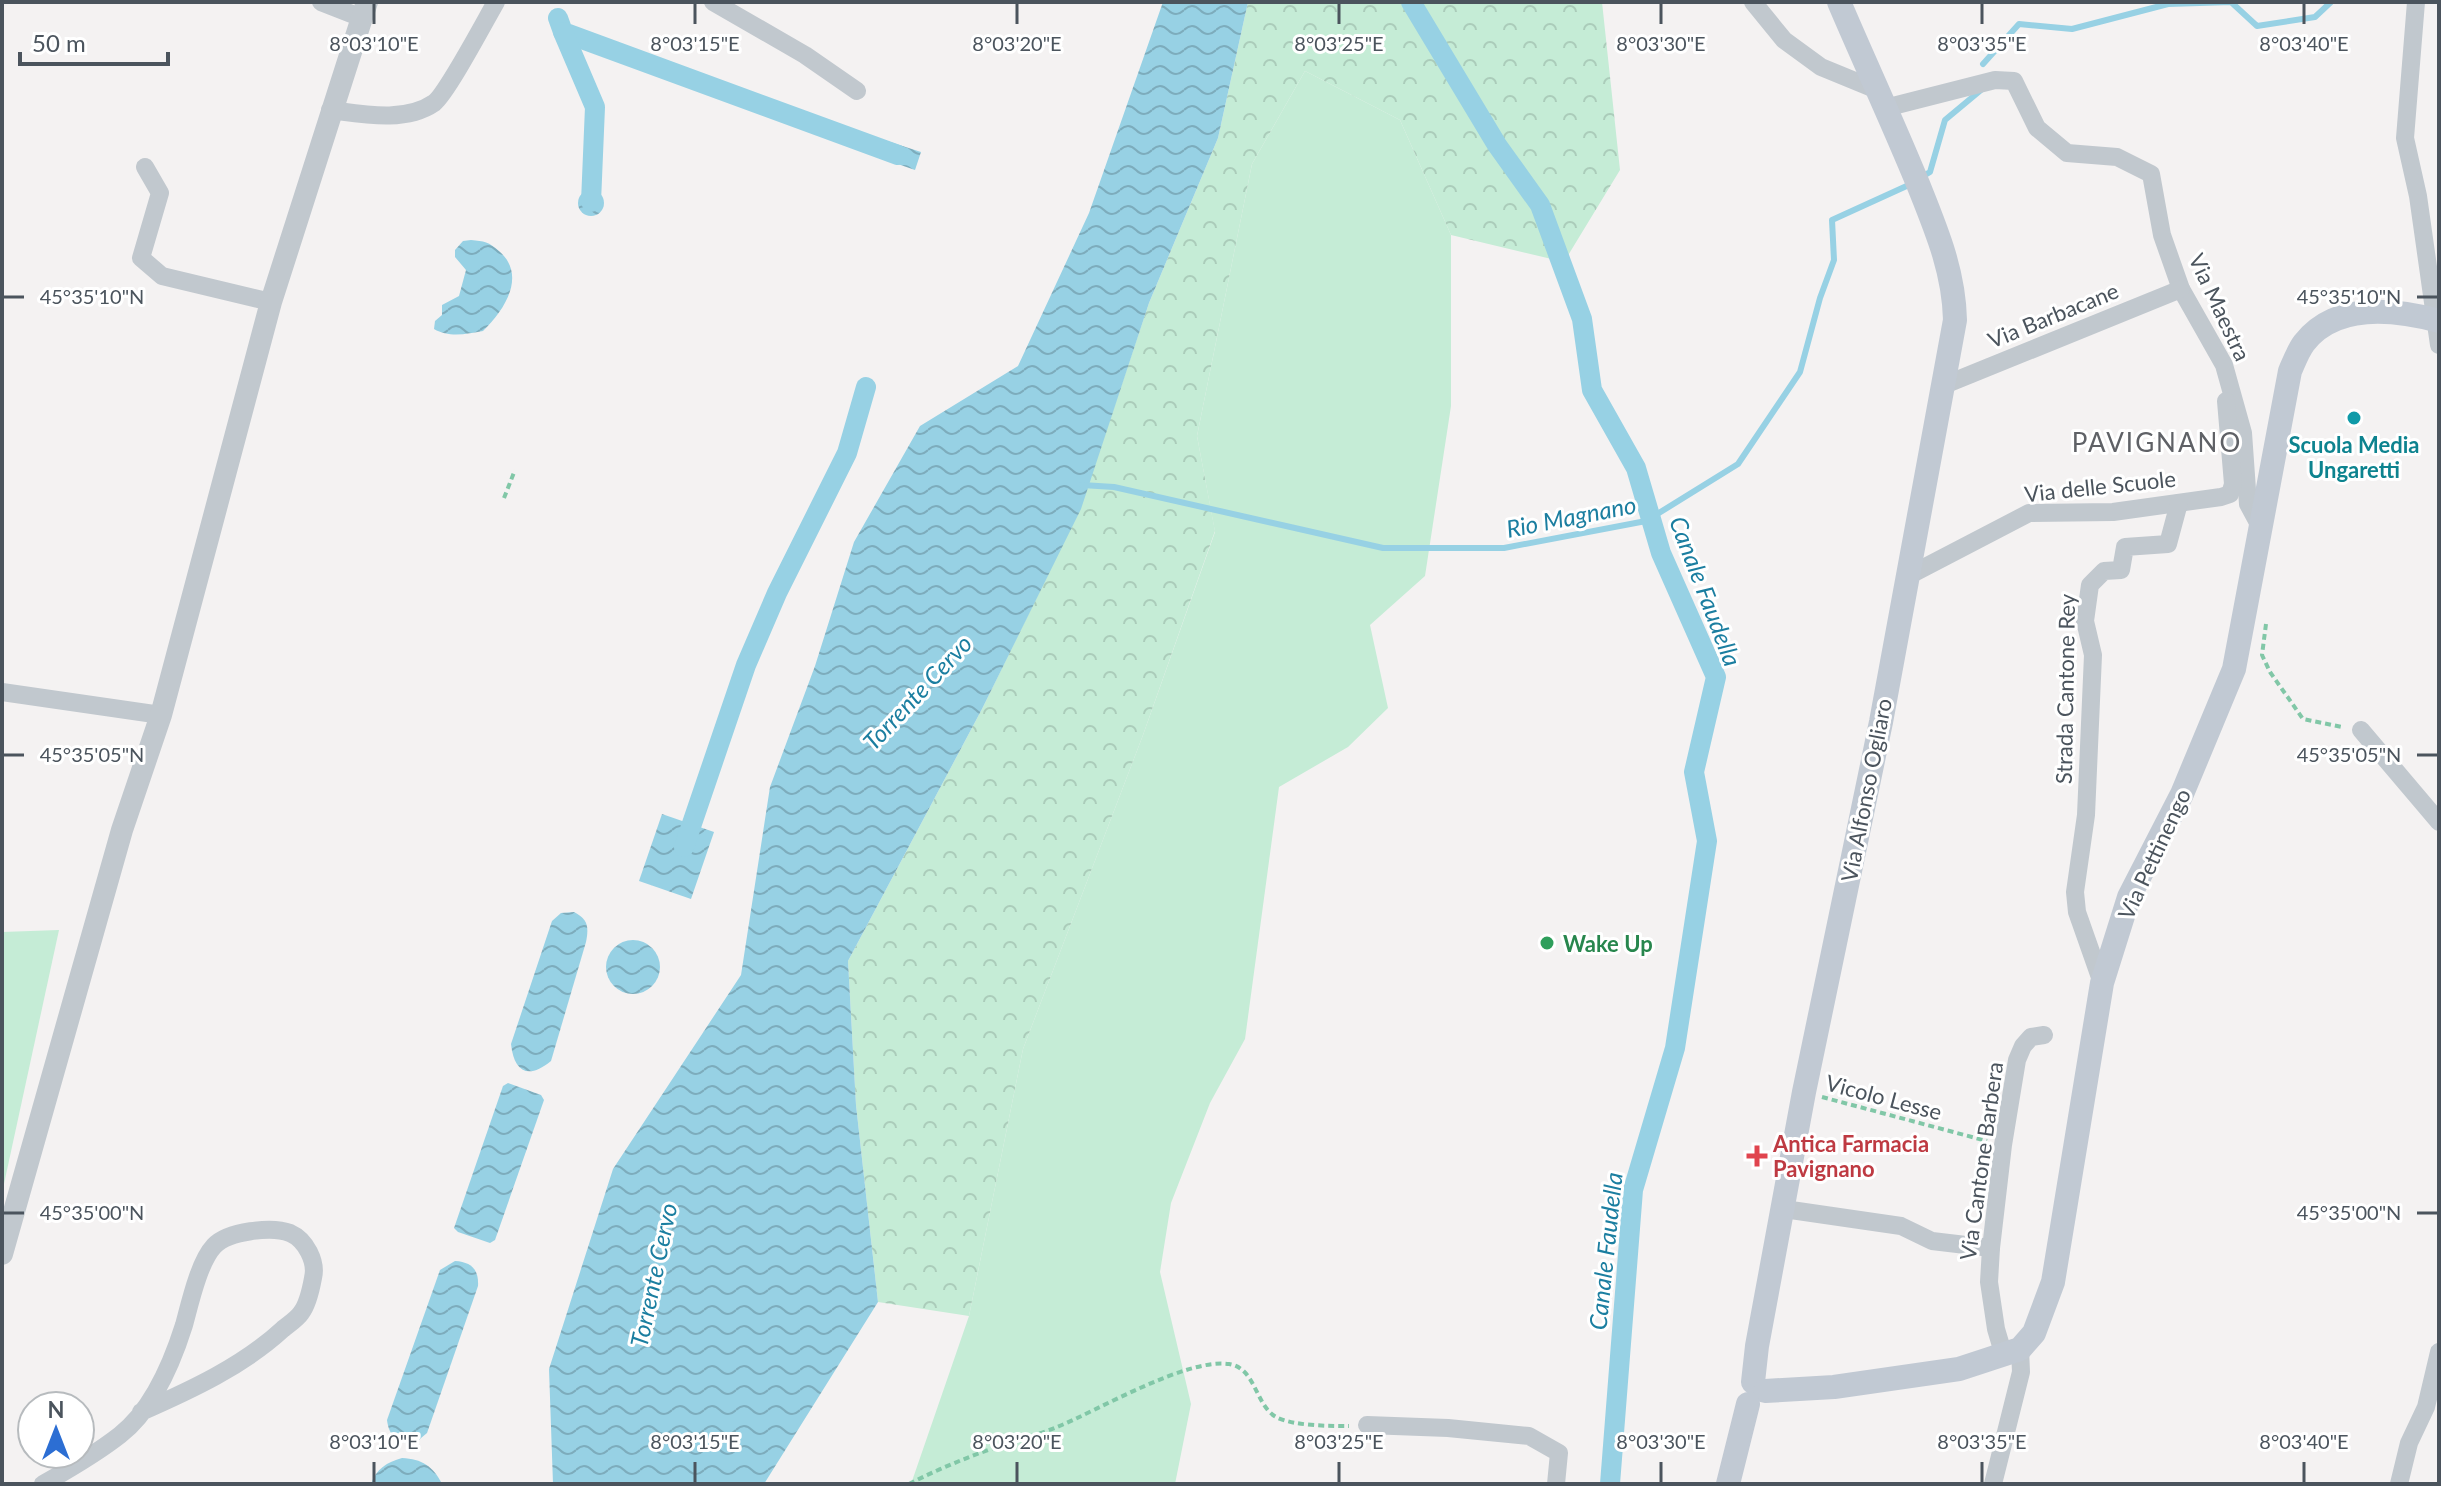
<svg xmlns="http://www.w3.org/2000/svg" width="2441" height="1486" font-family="Lato,sans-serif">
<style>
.grass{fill:#c5ecd6}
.forest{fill:url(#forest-crowns)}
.water{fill:url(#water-waves)}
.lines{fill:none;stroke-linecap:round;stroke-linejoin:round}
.stream{stroke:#97d1e4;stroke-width:6}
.canal{stroke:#97d1e4;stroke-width:20}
.path{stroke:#81c7a7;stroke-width:4;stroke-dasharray:6 4;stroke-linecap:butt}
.minor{stroke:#c1c8ce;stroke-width:18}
.tertiary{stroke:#c1c8ce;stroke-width:22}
.secondary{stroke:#c1c9d3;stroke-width:24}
.ticks{fill:none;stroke:#4b545d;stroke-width:3}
.culture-dot{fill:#0f9aa8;stroke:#fff;stroke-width:3}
.leisure-dot{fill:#2e9e5b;stroke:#fff;stroke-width:3}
.health-dot{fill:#e0444e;stroke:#fff;stroke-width:3}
.labels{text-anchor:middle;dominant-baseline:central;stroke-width:6;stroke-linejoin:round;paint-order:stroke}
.street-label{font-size:22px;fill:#4b545d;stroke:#fff}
.culture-label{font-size:22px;font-weight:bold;fill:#0d838f;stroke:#fff}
.leisure-label{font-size:22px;font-weight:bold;fill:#27864d;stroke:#fff;text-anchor:start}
.health-label{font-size:22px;font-weight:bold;fill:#be3a42;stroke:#fff;text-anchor:start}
.water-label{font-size:24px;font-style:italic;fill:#1b7ea0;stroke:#fff}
.quarter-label{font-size:26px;letter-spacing:2px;fill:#5f6166;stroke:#fff}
.ticks-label{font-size:20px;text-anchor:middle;fill:#4b545d;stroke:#fff;stroke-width:6;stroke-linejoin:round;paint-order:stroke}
</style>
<defs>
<pattern id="forest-crowns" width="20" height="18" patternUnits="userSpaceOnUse" patternTransform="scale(2)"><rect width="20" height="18" fill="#c5ecd6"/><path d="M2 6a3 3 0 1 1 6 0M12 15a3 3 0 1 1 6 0" fill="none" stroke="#abccba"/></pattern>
<pattern id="water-waves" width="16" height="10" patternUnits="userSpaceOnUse" patternTransform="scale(2)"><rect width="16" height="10" fill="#97d1e4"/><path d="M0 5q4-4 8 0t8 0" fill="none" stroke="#7dacbc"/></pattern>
</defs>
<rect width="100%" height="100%" fill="#f4f2f2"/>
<g class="grass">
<path d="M 1305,71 L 1400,120 L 1451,235 L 1451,406 L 1425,576 L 1370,625 L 1388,708 L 1348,747 L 1279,787 L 1245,1039 L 1210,1103 L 1171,1203 L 1160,1272 L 1191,1404 L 1175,1484 L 911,1484 L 969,1316 L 1023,1049 L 1143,735 L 1215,532 L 1197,436 L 1252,164 Z"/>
<path d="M 59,930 L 2,1193 L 2,932 Z"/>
</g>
<path class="forest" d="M 1248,2 L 1602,2 L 1620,170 L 1564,262 L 1451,235 L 1400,120 L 1305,71 L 1252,164 L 1197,436 L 1215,531 L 1143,735 L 1023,1049 L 969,1316 L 878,1302 L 856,1105 L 848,961 L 982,709 L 1080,509 L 1149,303 L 1218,138 Z"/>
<g class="water">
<path d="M 1163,2 L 1248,2 L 1218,138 L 1149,303 L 1081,509 L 982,709 L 848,961 L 856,1105 L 878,1302 L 764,1484 L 553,1484 L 549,1369 L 613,1169 L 741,975 L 770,787 L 815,666 L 854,542 L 920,426 L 1018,366 L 1089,213 Z"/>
<path d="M 878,138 L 921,152 L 915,170 L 872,155 Z"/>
<circle cx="591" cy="203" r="13"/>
<path d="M 471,240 C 484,241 489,242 499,251 C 527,275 505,310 483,331 C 467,334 449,338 434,329 L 435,321 L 442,315 L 442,305 L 459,296 L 466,270 L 455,257 L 455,250 L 463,241 Z"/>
<path d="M 662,814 L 714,832 L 691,899 L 639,881 Z"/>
<path d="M 574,912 C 588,919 589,927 586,942 L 551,1061 C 528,1080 514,1072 511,1044 L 552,921 L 561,913 Z"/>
<circle cx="633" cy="967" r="27"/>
<path d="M 508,1083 L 541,1095 L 544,1100 L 495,1240 L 490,1243 L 458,1232 L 454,1228 L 503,1086 Z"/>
<path d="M 455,1261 C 471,1262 479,1269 478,1286 L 427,1433 L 414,1444 C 398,1443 389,1437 387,1420 L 440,1270 Z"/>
<path d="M 402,1458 C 422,1459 433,1466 442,1484 L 371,1484 C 376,1469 387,1462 402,1458 Z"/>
</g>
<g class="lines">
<g class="stream">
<path d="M 1983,64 L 2019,24 L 2072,29 L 2168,4 L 2231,2 L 2257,26 L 2315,17 L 2331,2"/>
<path d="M 1920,178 L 1930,172 L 1945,120 L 1981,90"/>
<path d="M 1082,485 L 1114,487 L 1383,548 L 1504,548 L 1646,521 L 1738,464 L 1800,372 L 1820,298 L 1834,260 L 1832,220 L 1911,184"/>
</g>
<g class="canal">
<path d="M 1411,2 L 1497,145 L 1540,205 L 1582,319 L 1592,390 L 1636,468 L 1661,553 L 1716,677 L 1694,772 L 1707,841 L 1675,1048 L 1633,1190 L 1610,1484"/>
<path d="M 558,18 L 563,32 L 898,155"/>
<path d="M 563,32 L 595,107 L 591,202"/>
<path d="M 684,847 L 746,665 L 777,593 L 847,453 L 866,387"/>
</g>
<g class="path">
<path d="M 504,498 L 515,470"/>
<path d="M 2266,624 L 2262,655 L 2270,672 L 2303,719 L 2342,727"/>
<path d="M 1822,1097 L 1987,1141"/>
<path d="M 909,1484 C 938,1469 968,1457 999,1446 C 1018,1439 1038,1435 1057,1427 C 1099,1410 1186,1358 1229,1364 C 1256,1368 1255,1405 1276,1417 C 1293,1426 1329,1426 1349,1426"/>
</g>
<g class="minor">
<path d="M 321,2 L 362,18"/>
<path d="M 713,2 L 805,55 L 857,91"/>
<path d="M 1753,2 L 1784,40 L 1821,67 L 1877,90"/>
<path d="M 2416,2 L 2405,138 L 2418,196 L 2439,345"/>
<path d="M 1885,108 L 1995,80 L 2014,81 L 2037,128 L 2067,153 L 2117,157 L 2151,174 L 2162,235 L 2181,289 L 2224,365 L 2243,433 L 2248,504 L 2262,530"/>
<path d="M 330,110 C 362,114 405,123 434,103 C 447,93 485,21 496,2"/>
<path d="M 145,167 L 160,193 L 141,258 L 162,276 L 271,302"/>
<path d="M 1942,386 L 2181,289"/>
<path d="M 1908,576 L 2029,513 L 2113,512 L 2221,497 L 2230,494 L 2233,484 L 2226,401"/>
<path d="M 2,692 L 161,715"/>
<path d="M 2361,730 L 2439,822"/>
<path d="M 2102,983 L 2077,912 L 2075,892 L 2086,815 L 2093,655 L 2085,621 L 2090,585 L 2104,571 L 2121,570 L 2125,547 L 2168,544 L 2179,503"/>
<path d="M 1784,1209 L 1901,1226 L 1932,1241 L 1991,1248"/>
<path d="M 2004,1356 L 1996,1329 L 1989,1282 L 1991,1248 L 2003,1145 L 2017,1060 L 2023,1046 L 2031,1037 L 2044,1035"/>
<path d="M 1367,1425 L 1448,1428 L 1529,1436 L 1559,1453 L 1556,1484"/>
<path d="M 43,1484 C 68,1470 97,1453 120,1435 C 152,1410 172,1363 184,1325 C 190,1303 199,1262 214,1246 C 228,1231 272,1226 290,1233 C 306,1240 317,1262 313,1278 C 311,1289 308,1304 301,1313 C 297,1319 289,1324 283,1329 C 243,1366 191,1390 141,1412"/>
<path d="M 1993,1484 L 2021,1372 L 2020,1349"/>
<path d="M 2399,1484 L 2409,1443 L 2426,1407 L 2439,1352"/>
</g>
<path class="tertiary" d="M 2,1254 L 122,830 L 161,715 L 271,302 L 367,2"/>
<g class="secondary">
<path d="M 1753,1382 L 1757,1346 L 1804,1092 L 1881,722 L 1955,320 C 1954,271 1936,229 1918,184 C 1893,123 1865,63 1839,2"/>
<path d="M 1765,1391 L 1834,1387 L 1959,1369 L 2020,1349 L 2034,1333 L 2053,1282 L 2102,983 L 2129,897 L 2182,794 L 2234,669 L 2290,371 C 2294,362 2298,351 2304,343 C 2336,302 2394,309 2439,321"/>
<path d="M 1728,1484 L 1748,1404"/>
</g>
</g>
<path class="ticks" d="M 374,4 L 374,24M 695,4 L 695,24M 1017,4 L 1017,24M 1339,4 L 1339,24M 1661,4 L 1661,24M 1982,4 L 1982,24M 2304,4 L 2304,24M 4,297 L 24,297M 2417,297 L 2437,297M 4,755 L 24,755M 2417,755 L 2437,755M 4,1213 L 24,1213M 2417,1213 L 2437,1213M 374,1462 L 374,1482M 695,1462 L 695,1482M 1017,1462 L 1017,1482M 1339,1462 L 1339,1482M 1661,1462 L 1661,1482M 1982,1462 L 1982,1482M 2304,1462 L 2304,1482"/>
<circle class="culture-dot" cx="2354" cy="418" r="8"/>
<circle class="leisure-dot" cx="1547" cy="943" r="8"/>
<path class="health-dot" d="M1753 1144h8v8h8v8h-8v8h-8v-8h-8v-8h8z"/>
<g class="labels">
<g class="street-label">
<text transform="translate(2220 307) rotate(65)">Via Maestra</text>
<text transform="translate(2053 315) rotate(-22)">Via Barbacane</text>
<text transform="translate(2100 486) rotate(-6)">Via delle Scuole</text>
<text transform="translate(2065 689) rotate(-89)">Strada Cantone Rey</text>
<text transform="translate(1866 790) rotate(-79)">Via Alfonso Ogliaro</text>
<text transform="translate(2154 854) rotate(-65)">Via Pettinengo</text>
<text transform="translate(1884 1097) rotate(15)">Vicolo Lesse</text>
<text transform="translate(1981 1161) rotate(-82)">Via Cantone Barbera</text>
</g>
<g class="culture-label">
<text x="2354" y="444">Scuola Media<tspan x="2354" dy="25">Ungaretti</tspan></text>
</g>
<g class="leisure-label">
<text x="1563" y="943">Wake Up</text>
</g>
<g class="health-label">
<text x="1773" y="1143">Antica Farmacia<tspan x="1773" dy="25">Pavignano</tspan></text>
</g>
<g class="water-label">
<text transform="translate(1571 516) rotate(-11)">Rio Magnano</text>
<text transform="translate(1706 591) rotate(69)">Canale Faudella</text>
<text transform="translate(917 692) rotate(-47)">Torrente Cervo</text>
<text transform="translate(1605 1251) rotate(-84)">Canale Faudella</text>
<text transform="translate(653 1275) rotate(-78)">Torrente Cervo</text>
</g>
<g class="quarter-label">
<text x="2157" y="442">PAVIGNANO</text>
</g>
</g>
<g class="ticks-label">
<text x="374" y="51">8°03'10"E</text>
<text x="695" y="51">8°03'15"E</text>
<text x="1017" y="51">8°03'20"E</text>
<text x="1339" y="51">8°03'25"E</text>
<text x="1661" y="51">8°03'30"E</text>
<text x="1982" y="51">8°03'35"E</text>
<text x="2304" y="51">8°03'40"E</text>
<text x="92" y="304">45°35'10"N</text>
<text x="2349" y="304">45°35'10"N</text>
<text x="92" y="762">45°35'05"N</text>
<text x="2349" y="762">45°35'05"N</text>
<text x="92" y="1220">45°35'00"N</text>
<text x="2349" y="1220">45°35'00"N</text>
<text x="374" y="1449">8°03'10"E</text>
<text x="695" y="1449">8°03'15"E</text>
<text x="1017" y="1449">8°03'20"E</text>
<text x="1339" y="1449">8°03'25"E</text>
<text x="1661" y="1449">8°03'30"E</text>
<text x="1982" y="1449">8°03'35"E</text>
<text x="2304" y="1449">8°03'40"E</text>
</g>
<rect width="2441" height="1486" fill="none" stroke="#4b545d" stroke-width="8"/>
<g transform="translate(56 1430)"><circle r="38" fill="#ffffff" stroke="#b7bbbe" stroke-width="2"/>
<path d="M0-6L14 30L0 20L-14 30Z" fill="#2c6ed3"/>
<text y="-12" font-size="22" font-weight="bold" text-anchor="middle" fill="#4b545d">N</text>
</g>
<path d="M20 52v12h148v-12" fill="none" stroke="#4b545d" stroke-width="4"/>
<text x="32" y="52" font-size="24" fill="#4b545d" stroke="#ffffff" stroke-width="6" paint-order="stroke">50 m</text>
</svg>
